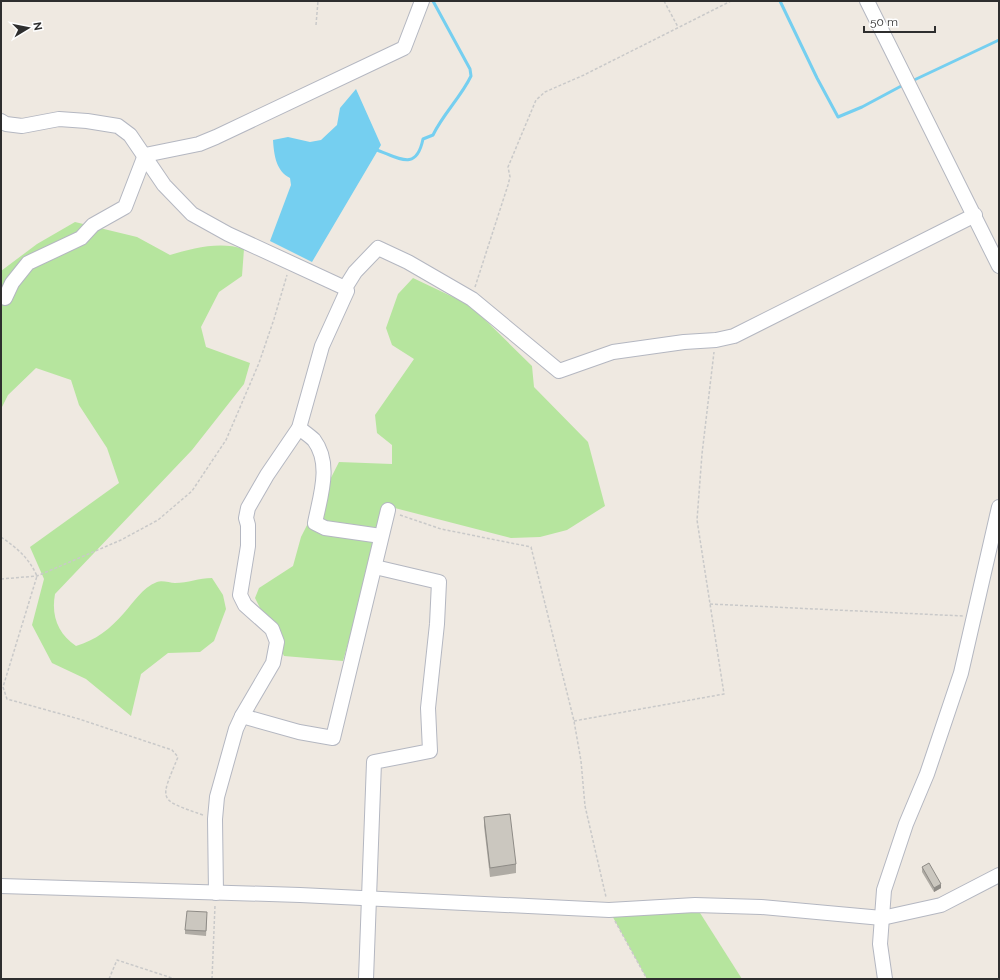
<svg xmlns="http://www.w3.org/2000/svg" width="1000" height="980" font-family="Raleway,sans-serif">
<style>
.green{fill:#b6e59e}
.water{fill:#75cff0}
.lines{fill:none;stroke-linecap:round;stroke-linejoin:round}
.stream{stroke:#75cff0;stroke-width:3}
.minor-casing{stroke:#b4b7c1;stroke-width:16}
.path{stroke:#c9c9c9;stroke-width:1.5;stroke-dasharray:3 2;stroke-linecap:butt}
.minor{stroke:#fff;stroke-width:14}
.wall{fill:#afaba4}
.shaded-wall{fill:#8e8b86}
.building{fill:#cbc7bf;stroke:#8e8b86}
</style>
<rect width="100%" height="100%" fill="#efe9e1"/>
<g class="green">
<path d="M 75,222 L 137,237 L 170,255 C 193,248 220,241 244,249 L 242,276 L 219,292 L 201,327 L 206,347 L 250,363 L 244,384 L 192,450 L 55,594 C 51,616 58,634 76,646 C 96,640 110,629 124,613 C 134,602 142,588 157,582 C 162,580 170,583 175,583 C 188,583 199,578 212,578 L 223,595 L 226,609 L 214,641 L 200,652 L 168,653 L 141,674 L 131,716 L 86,679 L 52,663 L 32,625 L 44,579 L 30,547 L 119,483 L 107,448 L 79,405 L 71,380 L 36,368 L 8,395 L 1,409 L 1,271 L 37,244 Z"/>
<path d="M 413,278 L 470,305 L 532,366 L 534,387 L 588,442 L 605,506 L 567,530 L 540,537 L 511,538 L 387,506 L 343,661 L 284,656 L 255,598 L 259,588 L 293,566 L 301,537 L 339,462 L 392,464 L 392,445 L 377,433 L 375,415 L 414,359 L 392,345 L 386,328 L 398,294 Z"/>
<path d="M 695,905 L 742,979 L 647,979 L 609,910 Z"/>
</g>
<path class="water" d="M 356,89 L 381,145 L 312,262 L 270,241 L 291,185 L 290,178 C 276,171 274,155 273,140 L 288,137 L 310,142 L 321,140 L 337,125 L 340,108 Z"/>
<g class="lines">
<g class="stream">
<path d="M 780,1 L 817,78 L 838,117 L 862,107 L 905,84"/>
<path d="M 912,81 L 999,40"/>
<path d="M 374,149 C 398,157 416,173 423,139 L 433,135 C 443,114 461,97 471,76 L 470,69 L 433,1"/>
</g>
<g class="minor-casing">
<g id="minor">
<path d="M 867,1 L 999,266"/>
<path d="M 1,121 L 6,124 L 22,126 L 59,119 L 87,121 L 118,126 L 130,135 L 164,185 L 192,214 L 228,234 L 345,288"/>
<path d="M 145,155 L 199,144 L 216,137 L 404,48 L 422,1"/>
<path d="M 5,298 L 12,283 L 28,263 L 81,238 L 93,225 L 125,207 L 145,155"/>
<path d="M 299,428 C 304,432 310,436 314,440 C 332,464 320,497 315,523 L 325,528 L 381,536"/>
<path d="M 242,716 L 299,732 L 333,738 L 388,510"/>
<path d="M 1,886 L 300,895 L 609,910 L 695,905 L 761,907 L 882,918 L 941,905 L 999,875"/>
<path d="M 216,893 L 215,819 L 217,797 L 236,729 L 242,716 L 273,663 L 277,642 L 272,629 L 245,605 L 240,595 L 248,546 L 248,525 L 246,518 L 248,508 L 267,475 L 299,428 L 322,346 L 347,291 L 345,288 L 355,272 L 378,248 L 408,262 L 472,299 L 559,371 L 613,352 L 684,342 L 716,340 L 734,336 L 975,215"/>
<path d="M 366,979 L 374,762 L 430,751 L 428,708 L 437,624 L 439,582 L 375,567"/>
<path d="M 885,979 L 880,944 L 884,890 L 906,824 L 927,774 L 961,673 L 999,507"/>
</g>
</g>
<g class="path">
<path d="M 664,1 L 678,27"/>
<path d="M 316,25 L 318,1"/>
<path d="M 475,287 L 508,185 L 510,177 L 508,167 L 536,100 L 545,92 L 584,75 L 731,1"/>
<path d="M 400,515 L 441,529 L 531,547 L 574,721 L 581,761 L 585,806 L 606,897"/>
<path d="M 1,537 C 17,548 29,558 37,576 L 3,687 L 7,699 L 79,719 L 172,750 L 178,757 C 160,801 157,799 203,815"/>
<path d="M 1,579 L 37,576 L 121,540 L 158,520 L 192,491 L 226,440 L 259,363 L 274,319 L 287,275"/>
<path d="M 710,604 L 963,616"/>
<path d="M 574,721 L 724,694 L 697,520 L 702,454 L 714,352"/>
<path d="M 615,921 L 647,979"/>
<path d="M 109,979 L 117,960 L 175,979"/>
<path d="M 212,979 L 215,905"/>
</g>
<use href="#minor" class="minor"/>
</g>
<g class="wall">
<path d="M 484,817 L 516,864 L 516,873 L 490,877 L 484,826 Z"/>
<path d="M 922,867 L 941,888 L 934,892 L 922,872 Z"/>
<path d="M 207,917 L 206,936 L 185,934 L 185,930 Z"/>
</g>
<path class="shaded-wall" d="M 941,884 L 941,888 L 934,892 L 934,888 Z"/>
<g class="building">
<path d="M 510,814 L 516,864 L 490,868 L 484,817 Z"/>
<path d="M 929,863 L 941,884 L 934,888 L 922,867 Z"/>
<path d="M 187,911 L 207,912 L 206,931 L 185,930 Z"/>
</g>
<rect width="1000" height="980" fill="none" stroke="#2e2e2e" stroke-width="4"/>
<g transform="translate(28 28) rotate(80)" stroke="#ffffff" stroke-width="3" paint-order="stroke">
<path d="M0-3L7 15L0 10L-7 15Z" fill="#2e2e2e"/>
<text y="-6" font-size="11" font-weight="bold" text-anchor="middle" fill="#2e2e2e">N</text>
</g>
<path d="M864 26v6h71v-6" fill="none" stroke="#2e2e2e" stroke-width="2"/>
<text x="870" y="26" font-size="12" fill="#2e2e2e" stroke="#ffffff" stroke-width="3" paint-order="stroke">50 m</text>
</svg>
